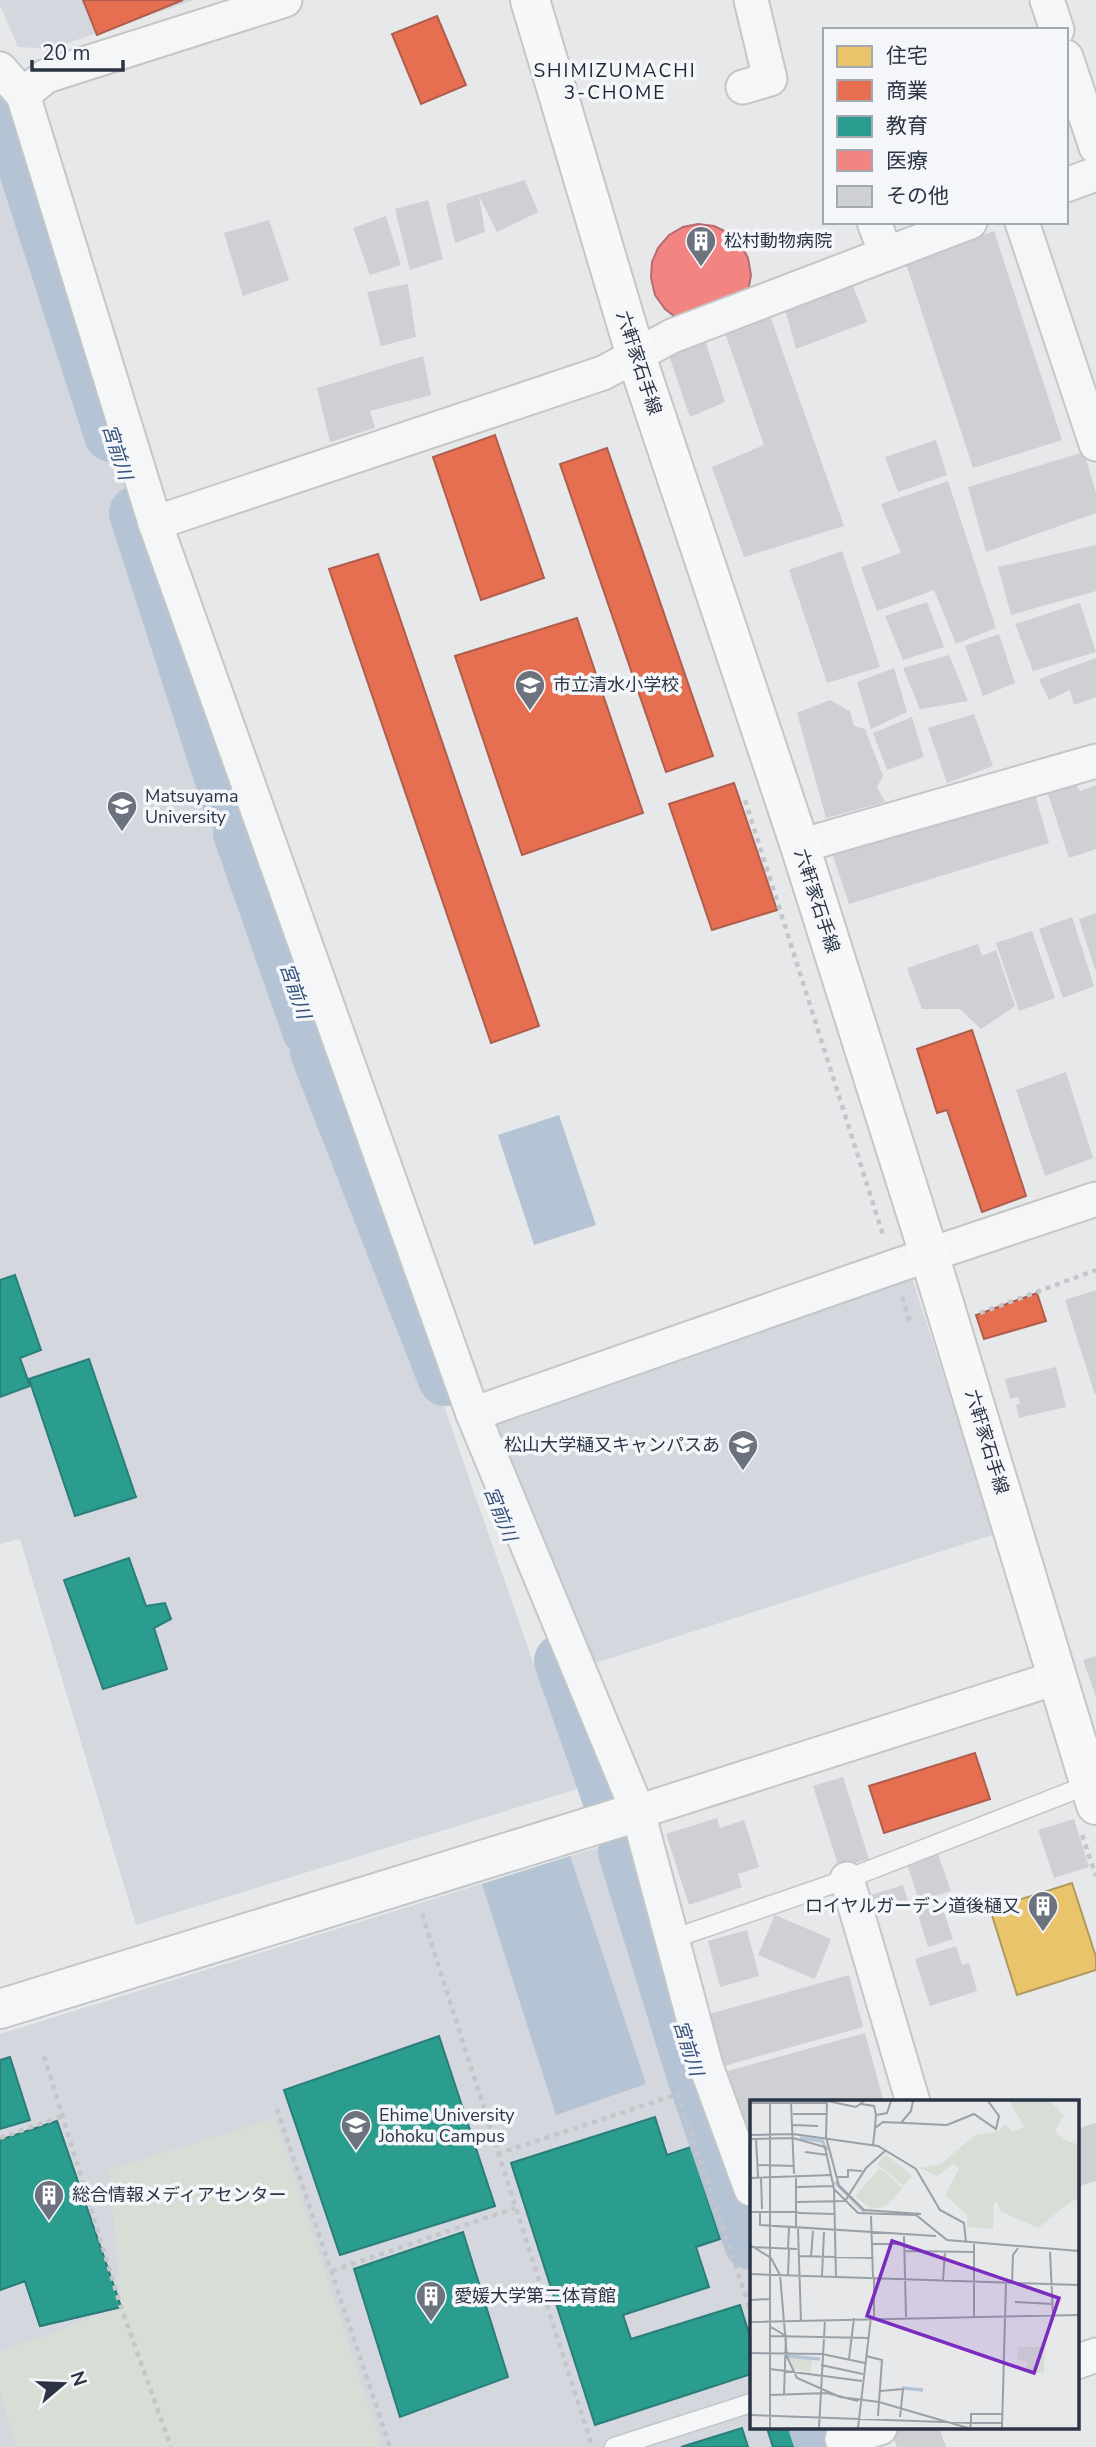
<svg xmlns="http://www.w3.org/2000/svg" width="1096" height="2447" font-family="'Nunito Sans','Noto Sans JP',sans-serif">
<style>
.built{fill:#d4d7dd}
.green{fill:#d6ded6}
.water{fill:#b4c4d5}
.homes{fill:#e9c46a;stroke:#b0995f;stroke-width:2}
.shops{fill:#e76f51;stroke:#af5d4d;stroke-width:2}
.schools{fill:#2a9d8f;stroke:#2a7e79;stroke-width:2}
.health{fill:#f28482;stroke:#b66c70;stroke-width:2}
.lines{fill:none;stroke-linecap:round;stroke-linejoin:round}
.river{stroke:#b4c4d5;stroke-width:54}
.building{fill:#ced0d3}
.service-casing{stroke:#c4c6c8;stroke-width:21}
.minor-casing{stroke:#c4c6c8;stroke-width:37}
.tertiary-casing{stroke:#c4c6c8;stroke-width:42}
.secondary-casing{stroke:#c4c6c8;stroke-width:42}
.path{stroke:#c5c6ca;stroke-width:4.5;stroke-dasharray:5 5;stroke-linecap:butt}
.service{stroke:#f5f6f7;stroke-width:18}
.minor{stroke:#f5f6f7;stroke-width:33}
.tertiary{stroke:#f5f6f7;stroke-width:38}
.secondary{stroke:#f8f8f8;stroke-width:38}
.labels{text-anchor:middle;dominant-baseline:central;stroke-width:7;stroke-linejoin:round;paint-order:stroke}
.poi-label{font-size:18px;fill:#2b3445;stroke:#f4f6f9;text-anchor:start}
.street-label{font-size:18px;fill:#2b3445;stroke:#f4f6f9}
.neighbourhood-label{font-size:19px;letter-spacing:2px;fill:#1d2536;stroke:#f4f6f9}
.water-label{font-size:19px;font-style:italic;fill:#34527a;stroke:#f4f6f9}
.inset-river{fill:none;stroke:#b4c4d5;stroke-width:3.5}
.inset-road{fill:none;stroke:#9ba0a8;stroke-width:2}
.view{fill:#7b2cbf;fill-opacity:0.15;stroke:#7b2cbf;stroke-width:3.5}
.inset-edge{fill:none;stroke:#2b3445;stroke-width:3.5}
</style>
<rect width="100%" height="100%" fill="#e6e8ea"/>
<g class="built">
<path d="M 0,0 L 194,0 L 50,49 L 18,47 L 0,5 Z"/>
<path d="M 0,127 L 577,1789 L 136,1925 L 20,1539 L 0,1544 Z"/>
<path d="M 911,1275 L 995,1534 L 574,1670 L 490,1411 Z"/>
<path d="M 606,1845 L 751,2270 L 751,2428 L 805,2428 L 812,2447 L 0,2447 L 0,2034 Z"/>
</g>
<path class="green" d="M 275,2118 L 382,2447 L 16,2447 L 0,2390 L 0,2352 L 121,2307 L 109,2170 Z"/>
<g class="water">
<path d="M 559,1115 L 596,1225 L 534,1245 L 498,1135 Z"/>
<path d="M 570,1856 L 646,2084 L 556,2115 L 482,1884 Z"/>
</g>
<path class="homes" d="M 1072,1883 L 1096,1957 L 1096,1970 L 1017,1995 L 990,1909 Z"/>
<g class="shops">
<path d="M 83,0 L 183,0 L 97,35 Z"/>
<path d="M 437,16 L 466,85 L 421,104 L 392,34 Z"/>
<path d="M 495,435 L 544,578 L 481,600 L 433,457 Z"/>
<path d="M 607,448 L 713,756 L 666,772 L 560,464 Z"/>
<path d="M 378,554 L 539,1026 L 491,1043 L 329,569 Z"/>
<path d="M 577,618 L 643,813 L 522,855 L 455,656 Z"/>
<path d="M 734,783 L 777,910 L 712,930 L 669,804 Z"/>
<path d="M 972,1030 L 1026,1196 L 982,1212 L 947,1110 L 937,1113 L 917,1049 Z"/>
<path d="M 1037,1293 L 1046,1321 L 984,1339 L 976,1315 Z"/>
<path d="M 975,1753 L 990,1799 L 884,1833 L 869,1786 Z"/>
</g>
<g class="schools">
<path d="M 15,1275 L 41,1350 L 20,1358 L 30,1386 L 0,1397 L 0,1280 Z"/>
<path d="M 89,1359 L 136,1497 L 75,1516 L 29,1379 Z"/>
<path d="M 129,1558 L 146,1606 L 165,1603 L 171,1619 L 154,1628 L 167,1669 L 103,1689 L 64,1580 Z"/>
<path d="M 439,2036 L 495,2206 L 340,2255 L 284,2090 Z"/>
<path d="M 10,2057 L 30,2120 L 0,2129 L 0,2060 Z"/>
<path d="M 655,2117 L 667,2155 L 691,2147 L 720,2239 L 696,2247 L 709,2287 L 623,2315 L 631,2339 L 740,2305 L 751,2340 L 751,2374 L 595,2425 L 511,2163 Z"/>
<path d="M 57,2121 L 121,2307 L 40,2326 L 25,2281 L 0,2290 L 0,2247 L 13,2242 L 0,2202 L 0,2140 Z"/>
<path d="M 57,2121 L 121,2307 L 40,2326 L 25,2281 L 0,2290 L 0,2140 Z"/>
<path d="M 463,2232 L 508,2377 L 400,2417 L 354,2269 Z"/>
<path d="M 742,2428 L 748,2447 L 681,2447 Z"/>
<path d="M 767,2428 L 804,2428 L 811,2447 L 773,2447 Z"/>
</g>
<path class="health" d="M 698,224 L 714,226 L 729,233 L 741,244 L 748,258 L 751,275 L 748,292 L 678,319 L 665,309 L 655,295 L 651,278 L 652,262 L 658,248 L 669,235 L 683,227 Z"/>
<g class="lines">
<g class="river">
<path d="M 4,102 L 111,435"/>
<path d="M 136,513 L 229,802"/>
<path d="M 240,833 L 309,1030"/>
<path d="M 317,1052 L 445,1379"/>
<path d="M 561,1661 L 609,1798"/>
<path d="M 625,1852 L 692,2070 L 751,2243"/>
<path d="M 816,2428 L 823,2447"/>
</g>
</g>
<g class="building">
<path d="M 525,180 L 538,212 L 497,232 L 479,196 L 485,232 L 455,243 L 446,204 Z"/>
<path d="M 428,200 L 443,259 L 410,270 L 395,209 Z"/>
<path d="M 386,216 L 401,265 L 370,275 L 353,228 Z"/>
<path d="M 269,220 L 289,280 L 243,296 L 224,233 Z"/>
<path d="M 994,231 L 1062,440 L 973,468 L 905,261 Z"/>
<path d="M 850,278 L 867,322 L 796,349 L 783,302 Z"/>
<path d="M 408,284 L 416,337 L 381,346 L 367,292 Z"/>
<path d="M 769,313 L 844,526 L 744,557 L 712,467 L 764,445 L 725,333 Z"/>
<path d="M 704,337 L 725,402 L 690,417 L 668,353 Z"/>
<path d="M 423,356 L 431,395 L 370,411 L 375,428 L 330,442 L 317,388 Z"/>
<path d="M 936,440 L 947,475 L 898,492 L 885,457 Z"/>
<path d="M 1084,452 L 1096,493 L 1096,513 L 986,552 L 968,487 Z"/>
<path d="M 948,481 L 996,628 L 956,644 L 934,590 L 877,611 L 861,567 L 901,553 L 881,504 Z"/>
<path d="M 1096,545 L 1096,591 L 1011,615 L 998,567 Z"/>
<path d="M 842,551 L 880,667 L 827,683 L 789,570 Z"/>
<path d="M 927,602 L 944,647 L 903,660 L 885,616 Z"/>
<path d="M 1080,603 L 1096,652 L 1033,671 L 1015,624 Z"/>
<path d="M 999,634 L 1015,683 L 983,696 L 965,646 Z"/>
<path d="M 949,655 L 968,701 L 920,709 L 903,668 Z"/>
<path d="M 1096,658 L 1096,697 L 1074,705 L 1070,690 L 1049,700 L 1039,679 Z"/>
<path d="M 894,668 L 907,712 L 871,729 L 857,682 Z"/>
<path d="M 830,700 L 850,711 L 854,726 L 865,729 L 883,776 L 877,787 L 885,802 L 826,818 L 797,713 Z"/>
<path d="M 974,714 L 993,766 L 947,783 L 928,728 Z"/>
<path d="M 912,717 L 924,757 L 887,770 L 873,733 Z"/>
<path d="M 1075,783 L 1080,791 L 1096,785 L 1096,849 L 1069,858 L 1048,794 Z"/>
<path d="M 1034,791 L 1049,843 L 849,904 L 832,853 Z"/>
<path d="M 1096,913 L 1096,970 L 1095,970 L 1079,919 Z"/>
<path d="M 1072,917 L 1094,986 L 1063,998 L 1039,929 Z"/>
<path d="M 1032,931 L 1055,998 L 1019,1011 L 996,943 Z"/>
<path d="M 978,944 L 982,956 L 996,950 L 1015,1006 L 981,1029 L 960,1009 L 922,1009 L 907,968 Z"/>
<path d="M 1066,1072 L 1093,1158 L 1045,1176 L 1016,1090 Z"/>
<path d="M 1096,1290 L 1096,1394 L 1095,1395 L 1065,1300 Z"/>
<path d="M 1056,1367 L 1066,1407 L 1019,1418 L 1016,1405 L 1020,1404 L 1018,1397 L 1010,1399 L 1005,1379 Z"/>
<path d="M 1096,1656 L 1096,1697 L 1083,1660 Z"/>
<path d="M 843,1777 L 869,1859 L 839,1868 L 813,1786 Z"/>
<path d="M 717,1818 L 720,1828 L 744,1820 L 759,1867 L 738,1874 L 742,1887 L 689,1905 L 666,1834 Z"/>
<path d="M 1074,1819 L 1089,1867 L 1054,1878 L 1038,1830 Z"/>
<path d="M 938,1854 L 951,1891 L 919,1901 L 907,1864 Z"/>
<path d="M 903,1885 L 909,1904 L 877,1914 L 871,1895 Z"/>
<path d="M 941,1904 L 953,1939 L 928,1947 L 917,1912 Z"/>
<path d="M 775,1915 L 831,1939 L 815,1979 L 758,1955 Z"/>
<path d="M 747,1930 L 759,1976 L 720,1987 L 708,1941 Z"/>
<path d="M 956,1946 L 962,1965 L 969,1963 L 977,1991 L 930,2006 L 915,1959 Z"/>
<path d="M 849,1975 L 863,2027 L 724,2066 L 709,2014 Z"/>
<path d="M 865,2033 L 883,2099 L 871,2102 L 751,2102 L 751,2135 L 746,2136 L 728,2071 Z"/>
<path d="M 1096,2123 L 1096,2181 L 1077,2187 L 1077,2129 Z"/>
<path d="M 899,2428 L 939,2428 L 946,2447 L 897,2447 L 891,2430 Z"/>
</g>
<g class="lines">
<g class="service-casing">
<g id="service">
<path d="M 672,1939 L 847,1879 L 1090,1784"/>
<path d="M 614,2447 L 751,2403"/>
</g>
</g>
<g class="minor-casing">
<g id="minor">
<path d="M 1047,0 L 1057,30"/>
<path d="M 1066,57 L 1096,147"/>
<path d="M 0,69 L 23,95 L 155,523 L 473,1414 L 638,1812 L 706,2066 L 751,2189"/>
<path d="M 743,87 L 770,79 L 751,0"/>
<path d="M 23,95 L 46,76 L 285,0"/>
<path d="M 1066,185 L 1096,174"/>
<path d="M 874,222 L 886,254"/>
<path d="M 1022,222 L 1096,444"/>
<path d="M 155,523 L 603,373 L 672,336 L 970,222"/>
<path d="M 800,846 L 1096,761"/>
<path d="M 473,1414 L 893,1267 L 1096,1199"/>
<path d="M 628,1815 L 1059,1677"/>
<path d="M 847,1879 L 913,2102"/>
<path d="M 1077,2362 L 1096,2355"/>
<path d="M 842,2439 L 880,2428"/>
</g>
</g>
<g class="tertiary-casing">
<path id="tertiary" d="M 0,2009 L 628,1815"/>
</g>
<g class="secondary-casing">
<path id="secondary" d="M 530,0 L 636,356 L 800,846 L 929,1254 L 1096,1805"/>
</g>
<g class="path">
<path d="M 745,800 L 884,1238"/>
<path d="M 902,1297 L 910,1322"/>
<path d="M 980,1313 L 1096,1270"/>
<path d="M 1082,1835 L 1096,1876"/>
<path d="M 422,1914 L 591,2443"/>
<path d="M 44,2056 L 121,2307 L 171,2447"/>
<path d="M 277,2109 L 390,2447"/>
<path d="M 0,2138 L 63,2116"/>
<path d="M 497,2154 L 678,2094 L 751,2312"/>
<path d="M 332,2271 L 515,2208"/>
</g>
<use href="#service" class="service"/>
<use href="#minor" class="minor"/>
<use href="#tertiary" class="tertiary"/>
<use href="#secondary" class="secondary"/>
</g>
<defs>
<g id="building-pin" transform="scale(1.575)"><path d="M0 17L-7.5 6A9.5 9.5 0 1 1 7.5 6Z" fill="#6c737f" stroke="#f4f6f9"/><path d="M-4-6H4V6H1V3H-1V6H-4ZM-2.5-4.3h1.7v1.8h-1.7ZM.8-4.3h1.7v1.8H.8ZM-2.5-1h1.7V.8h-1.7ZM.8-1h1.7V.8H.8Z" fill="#fff"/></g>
<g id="school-pin" transform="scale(1.575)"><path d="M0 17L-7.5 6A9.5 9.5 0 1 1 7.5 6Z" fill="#6c737f" stroke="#f4f6f9"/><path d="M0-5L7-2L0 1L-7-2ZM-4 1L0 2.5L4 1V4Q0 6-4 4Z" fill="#fff"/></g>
<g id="university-pin" transform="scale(1.575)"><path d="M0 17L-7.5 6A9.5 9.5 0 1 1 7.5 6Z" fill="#6c737f" stroke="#f4f6f9"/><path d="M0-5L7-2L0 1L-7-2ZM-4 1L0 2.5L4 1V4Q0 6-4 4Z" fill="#fff"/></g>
</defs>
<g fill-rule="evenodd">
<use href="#building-pin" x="701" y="241"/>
<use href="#school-pin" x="530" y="685"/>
<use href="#university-pin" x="122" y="806"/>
<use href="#university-pin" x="743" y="1445"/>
<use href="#building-pin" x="1043" y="1906"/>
<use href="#university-pin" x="356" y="2125"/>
<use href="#building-pin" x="49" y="2195"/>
<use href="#building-pin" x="431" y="2296"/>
</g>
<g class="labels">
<g class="poi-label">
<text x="724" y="241">松村動物病院</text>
<text x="553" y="685">市立清水小学校</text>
<text x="145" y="796">Matsuyama<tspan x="145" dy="21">University</tspan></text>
<text x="720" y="1445" text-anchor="end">松山大学樋又キャンパスあ</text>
<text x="1020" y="1906" text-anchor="end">ロイヤルガーデン道後樋又</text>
<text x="379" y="2115">Ehime University<tspan x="379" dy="21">Johoku Campus</tspan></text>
<text x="72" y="2195">総合情報メディアセンター</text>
<text x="454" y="2296">愛媛大学第二体育館</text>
</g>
<g class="street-label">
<text transform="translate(639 363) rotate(72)">六軒家石手線</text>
<text transform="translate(817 901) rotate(72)">六軒家石手線</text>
<text transform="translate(987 1442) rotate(73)">六軒家石手線</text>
</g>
<g class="neighbourhood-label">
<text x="615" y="71">SHIMIZUMACHI<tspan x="615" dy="22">3-CHOME</tspan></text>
</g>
<g class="water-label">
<text transform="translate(117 452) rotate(72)">宮前川</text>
<text transform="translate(295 991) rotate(71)">宮前川</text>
<text transform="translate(500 1514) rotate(68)">宮前川</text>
<text transform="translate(688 2048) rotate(72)">宮前川</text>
</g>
</g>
<g transform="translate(750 2100)">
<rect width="329" height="329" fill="#e6e8ea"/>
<path d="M 259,1 L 300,1 L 314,16 L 305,30 L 312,39 L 329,45 L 329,101 L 323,100 L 288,128 L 250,111 L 248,104 L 244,101 L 243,129 L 217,127 L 217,115 L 195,95 L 209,69 L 203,64 L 187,76 L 169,68 L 191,64 L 225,35 L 249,31 L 255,24 L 262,31 L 275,27 ZM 136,54 L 162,76 L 154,86 L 127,64 ZM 130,68 L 153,88 L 137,105 L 121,109 L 105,96 ZM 268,247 L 295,247 L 294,273 L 277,272 L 277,262 L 267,259 ZM 38,256 L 62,260 L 61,272 L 42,269 Z" fill="#d6ded6"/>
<path class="inset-river" d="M 50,38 L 72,41 L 77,50M 85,82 L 115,112M 37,256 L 70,259M 152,288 L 173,290"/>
<path class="inset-road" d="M 20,1 L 20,328M 41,1 L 44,74M 77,1 L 76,37 L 89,86 L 114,110 L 171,114M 77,1 L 106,7 L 114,1M 0,3 L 42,3M 42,3 L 77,3M 111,4 L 124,6 L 126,15M 43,14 L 77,14M 151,23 L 161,11 L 163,1M 43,25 L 68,26M 125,27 L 126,15 L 137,13 L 141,1M 0,35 L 43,34 L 128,46 L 166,69 L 190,110 L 214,123 L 216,142M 6,38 L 8,77M 0,39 L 43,38 L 75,47 L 84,89 L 86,177M 123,45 L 125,28 L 133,22 L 197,25 L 224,14 L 246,29 L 249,16 L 238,1M 55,52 L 78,55M 8,65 L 44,66M 46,75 L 46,129M 11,77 L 12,109M 86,77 L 98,77 L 98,70 L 112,71M 0,78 L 82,75M 47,87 L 84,86M 84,89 L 108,113 L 166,115 L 197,140 L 329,151M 47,102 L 95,101 L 116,68 L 135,51M 0,112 L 48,112M 10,112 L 10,125 L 186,136M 48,113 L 84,114M 121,116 L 123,177M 48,129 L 51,222M 154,136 L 156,217M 122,144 L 154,144M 0,145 L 21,158 L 30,175 L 37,257 L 47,278 L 90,297 L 129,302 L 218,328M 0,147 L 47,149M 38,148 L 39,127M 154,151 L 224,152M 300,152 L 303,215M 48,156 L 123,158M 61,157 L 63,131M 0,174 L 329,185M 38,175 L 39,149M 72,176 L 74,132M 193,180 L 195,151M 262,183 L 263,155 L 268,148M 0,200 L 21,199M 265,202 L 303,204M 124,216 L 124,179M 224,217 L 224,142M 0,222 L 329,215M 21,227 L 36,236 L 34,294M 20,236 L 119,238M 0,253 L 72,254 L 115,263M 116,256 L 132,260 L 128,316M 99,259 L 104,218M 71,265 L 113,274M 20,269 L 112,281M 130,291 L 153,289 L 150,317M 20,295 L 77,293 L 108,301M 0,315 L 221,323 L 221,314 L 252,314M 69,328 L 75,220M 108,328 L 121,217M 220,328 L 221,323 L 252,323M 252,328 L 256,183"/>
<path class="view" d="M 142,141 L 309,198 L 284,273 L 117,216 Z"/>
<rect width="329" height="329" class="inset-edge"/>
</g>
<rect x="823" y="28" width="245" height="196" fill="#f4f6f9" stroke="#a4a8b1" stroke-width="2"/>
<rect x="837" y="46" width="35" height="21" fill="#e9c46a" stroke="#a4a8b1" stroke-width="2"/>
<text x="886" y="63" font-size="21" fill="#2b3445">住宅</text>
<rect x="837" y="80" width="35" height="21" fill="#e76f51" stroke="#a4a8b1" stroke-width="2"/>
<text x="886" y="98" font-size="21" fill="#2b3445">商業</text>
<rect x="837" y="116" width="35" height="21" fill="#2a9d8f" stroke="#a4a8b1" stroke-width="2"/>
<text x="886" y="133" font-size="21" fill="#2b3445">教育</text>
<rect x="837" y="150" width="35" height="21" fill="#f28482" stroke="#a4a8b1" stroke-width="2"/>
<text x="886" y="168" font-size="21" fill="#2b3445">医療</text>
<rect x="837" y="186" width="35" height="21" fill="#ced0d3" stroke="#a4a8b1" stroke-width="2"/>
<text x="886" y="203" font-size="21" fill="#2b3445">その他</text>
<g transform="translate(63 2384) rotate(71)" stroke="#f4f6f9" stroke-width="5" paint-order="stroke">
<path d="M0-5L12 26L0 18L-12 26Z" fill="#2b3445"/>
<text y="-10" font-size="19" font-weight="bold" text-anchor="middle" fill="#2b3445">N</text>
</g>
<path d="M32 60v10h91v-10" fill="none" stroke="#2b3445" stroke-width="3.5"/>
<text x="42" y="60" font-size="21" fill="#2b3445" stroke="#f4f6f9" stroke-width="5" paint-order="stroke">20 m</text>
</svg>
